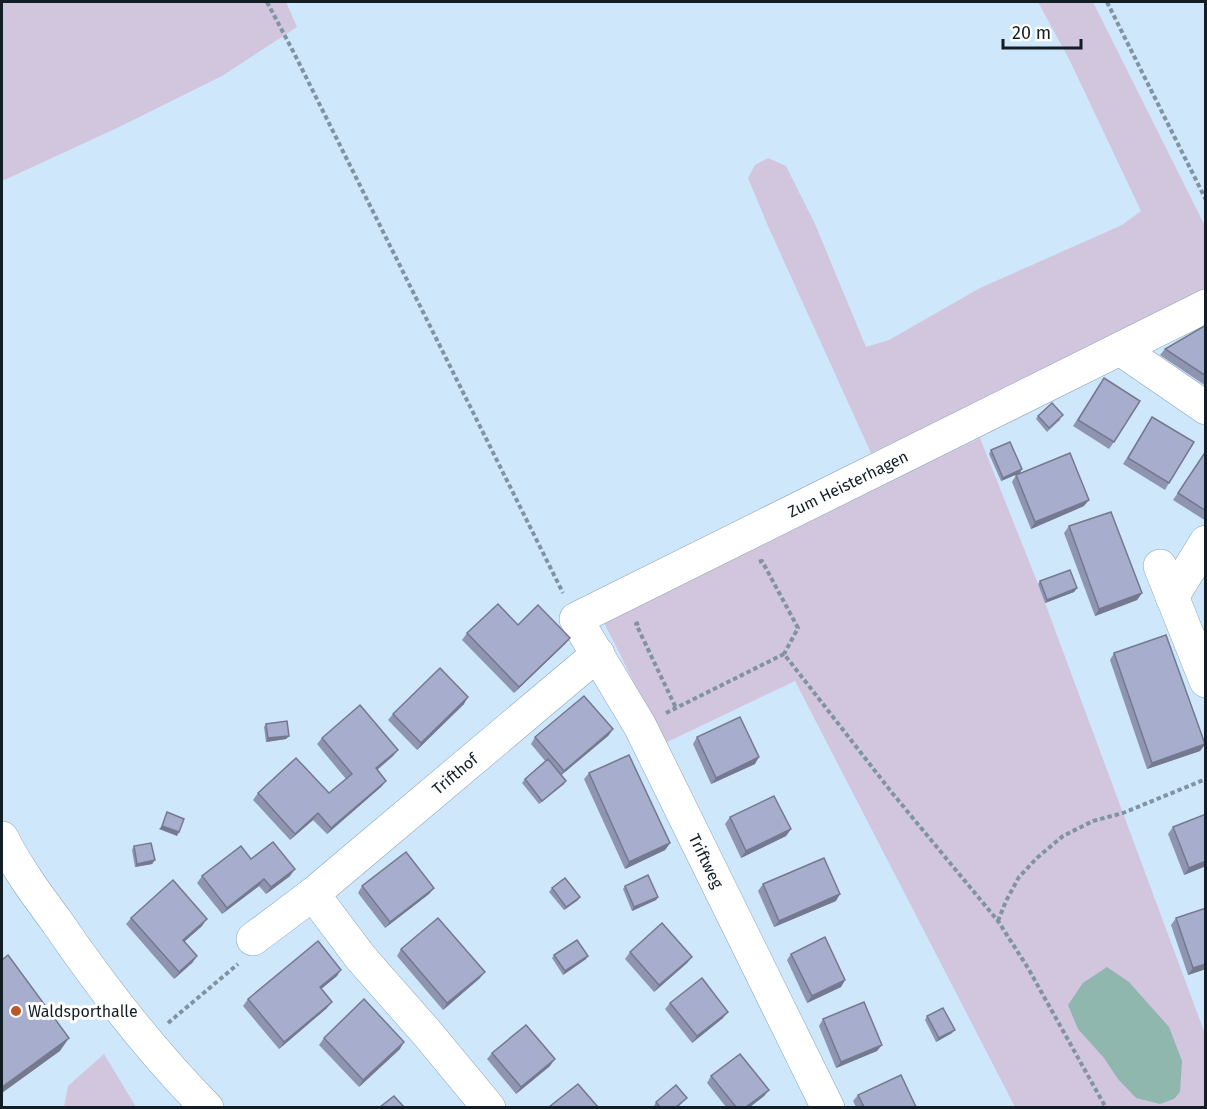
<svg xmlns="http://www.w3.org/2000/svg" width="1207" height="1109" font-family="'Fira Sans',sans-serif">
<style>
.green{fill:#d1c6dd}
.water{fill:#8fb7ad}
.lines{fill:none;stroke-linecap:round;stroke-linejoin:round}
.minor-casing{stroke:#87a4bb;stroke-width:34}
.path{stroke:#8093a2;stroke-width:4;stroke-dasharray:4.5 3;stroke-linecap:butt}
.minor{stroke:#fff;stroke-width:33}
.wall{fill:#8f95b0}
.shaded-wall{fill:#747990}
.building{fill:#a6adcd;stroke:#747990;stroke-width:1.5}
.poi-dot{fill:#bc5725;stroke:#fff;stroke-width:2}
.labels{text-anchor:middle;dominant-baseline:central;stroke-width:6;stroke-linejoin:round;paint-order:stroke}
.street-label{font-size:16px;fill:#121e26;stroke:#fff}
.poi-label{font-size:16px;fill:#121e26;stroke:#fff;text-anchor:start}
</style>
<rect width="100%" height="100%" fill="#cfe7fb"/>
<g class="green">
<path d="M 2,2 L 286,2 L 297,27 L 222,76 L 117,128 L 2,181 Z"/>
<path d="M 1038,2 L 1093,2 L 1205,226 L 1205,288 L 1192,299 L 871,453 L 768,226 L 748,178 L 755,165 L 768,158 L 786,166 L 815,224 L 866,347 L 889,340 L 980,288 L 1122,225 L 1141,211 L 1070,61 Z"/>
<path d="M 980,438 L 1038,584 L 1205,1034 L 1205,1107 L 1015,1107 L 795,681 L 663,744 L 620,654 L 602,619 Z"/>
<path d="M 104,1054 L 136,1107 L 64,1107 L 68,1086 Z"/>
</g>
<path class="water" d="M 1107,967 L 1129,982 L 1169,1027 L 1182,1061 L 1180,1092 L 1174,1099 L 1160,1104 L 1136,1098 L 1118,1079 L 1104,1058 L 1078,1029 L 1068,1005 L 1083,983 Z"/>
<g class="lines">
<g class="minor-casing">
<g id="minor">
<path d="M 1120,349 L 1206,408"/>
<path d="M 1160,566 L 1206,681"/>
<path d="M 1172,597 L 1206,542"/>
<path d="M 2,838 C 17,868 37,895 57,922 C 102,988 151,1051 207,1108"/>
<path d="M 313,894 L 361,958 L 427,1033 L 489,1108"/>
<path d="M 253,939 L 313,894 L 598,654"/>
<path d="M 828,1108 L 640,726 L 576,619 L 1206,306"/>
</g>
</g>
<g class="path">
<path d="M 267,2 L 294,53 L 563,593"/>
<path d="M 1107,2 L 1206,200"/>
<path d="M 759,562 L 762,561 L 798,628 L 784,654"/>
<path d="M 639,623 L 636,624 L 676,708"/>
<path d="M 666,713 L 784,654 L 893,794 L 998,921 L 1028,968 L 1106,1108"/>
<path d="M 998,921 L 1006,901 L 1019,877 L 1038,857 L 1063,836 L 1093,821 L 1123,813 L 1206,779"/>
<path d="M 168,1023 L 238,964"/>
</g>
<use href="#minor" class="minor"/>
</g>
<g class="wall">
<path d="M 1206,325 L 1206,386 L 1160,355 L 1165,349 Z"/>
<path d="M 1099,385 L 1114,442 L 1109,449 L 1073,426 Z"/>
<path d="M 1038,416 L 1061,419 L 1047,432 L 1036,419 Z"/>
<path d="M 1152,417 L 1169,483 L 1165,490 L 1123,464 Z"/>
<path d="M 991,450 L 1020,473 L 1001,481 L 989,454 Z"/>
<path d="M 1206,451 L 1206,521 L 1173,500 Z"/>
<path d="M 1016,475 L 1084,506 L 1031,529 L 1012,482 Z"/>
<path d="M 1069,526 L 1142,593 L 1137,600 L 1095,616 L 1064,533 Z"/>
<path d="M 1040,581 L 1077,588 L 1074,592 L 1045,603 L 1038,584 Z"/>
<path d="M 467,633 L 570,638 L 565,644 L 514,693 L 462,640 Z"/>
<path d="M 1114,653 L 1205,744 L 1200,751 L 1147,769 L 1110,660 Z"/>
<path d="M 464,704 L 417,750 L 388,720 L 393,714 Z"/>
<path d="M 266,724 L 289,736 L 286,739 L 266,742 L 264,727 Z"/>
<path d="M 613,729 L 608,736 L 561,775 L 564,784 L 539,804 L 522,783 L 525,779 L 546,762 L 531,744 L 535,737 Z"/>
<path d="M 697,737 L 755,764 L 711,784 L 693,744 Z"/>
<path d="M 322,738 L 398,750 L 393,756 L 377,770 L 386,781 L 381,787 L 327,834 L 313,820 L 290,840 L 253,800 L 258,793 L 329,793 L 346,779 L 317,744 Z"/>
<path d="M 589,773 L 670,843 L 665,850 L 625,869 L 584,779 Z"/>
<path d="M 730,817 L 791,829 L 786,836 L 741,858 L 725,824 Z"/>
<path d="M 1173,827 L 1206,866 L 1184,875 L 1168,834 Z"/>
<path d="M 134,846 L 155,860 L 152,864 L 135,867 L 132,850 Z"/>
<path d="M 251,859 L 290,876 L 266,894 L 259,886 L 222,914 L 197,883 L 202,876 Z"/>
<path d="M 763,884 L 836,901 L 774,927 L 758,891 Z"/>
<path d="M 362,886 L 434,888 L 429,894 L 385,928 L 358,893 Z"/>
<path d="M 625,886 L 658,897 L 656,900 L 632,911 L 623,889 Z"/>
<path d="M 552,888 L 578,900 L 564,910 L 549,892 Z"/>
<path d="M 1206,908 L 1206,969 L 1188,975 L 1171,925 L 1176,918 Z"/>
<path d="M 131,918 L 202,926 L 184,942 L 197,956 L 192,963 L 174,979 L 126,924 Z"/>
<path d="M 401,949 L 480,978 L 443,1010 L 397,956 Z"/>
<path d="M 630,952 L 692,957 L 687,963 L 654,992 L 625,959 Z"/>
<path d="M 791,954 L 845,980 L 841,987 L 807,1003 L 787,960 Z"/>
<path d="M 554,955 L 586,959 L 563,975 L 552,958 Z"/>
<path d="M 337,976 L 321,989 L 327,1008 L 279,1049 L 243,1006 L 248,999 Z"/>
<path d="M 670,1003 L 723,1018 L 692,1043 L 665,1009 Z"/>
<path d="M 927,1016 L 952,1033 L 936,1042 L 925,1020 Z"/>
<path d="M 823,1019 L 877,1051 L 836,1068 L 819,1026 Z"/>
<path d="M 324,1038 L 400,1049 L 359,1087 L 319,1045 Z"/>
<path d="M 492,1053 L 550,1066 L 516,1094 L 487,1059 Z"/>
<path d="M 711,1076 L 769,1090 L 764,1096 L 750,1107 L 726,1107 L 707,1083 Z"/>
<path d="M 858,1095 L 916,1107 L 856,1107 L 853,1101 Z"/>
<path d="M 687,1098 L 678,1107 L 655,1107 L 654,1106 L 656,1102 Z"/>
</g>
<g class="shaded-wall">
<path d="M 1022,469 L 1020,473 L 1001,481 L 1003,478 Z"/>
<path d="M 1089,500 L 1084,506 L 1031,529 L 1035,522 Z"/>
<path d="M 1077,588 L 1074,592 L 1045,603 L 1047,600 Z"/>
<path d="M 1142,593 L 1137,600 L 1095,616 L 1099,609 Z"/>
<path d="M 570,638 L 565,644 L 514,693 L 519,687 Z"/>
<path d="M 468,697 L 464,704 L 417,750 L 421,743 Z"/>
<path d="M 613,729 L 608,736 L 559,777 L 564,771 Z"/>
<path d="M 289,736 L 286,739 L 266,742 L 268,738 Z"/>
<path d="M 1205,744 L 1200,751 L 1147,769 L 1152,763 Z"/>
<path d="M 398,750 L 393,756 L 371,775 L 376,768 Z"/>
<path d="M 759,757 L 755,764 L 711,784 L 716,778 Z"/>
<path d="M 386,781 L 381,787 L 327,834 L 331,828 Z"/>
<path d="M 566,781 L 564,784 L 539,804 L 542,801 Z"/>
<path d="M 318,813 L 313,820 L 290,840 L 295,834 Z"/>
<path d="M 162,826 L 179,832 L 177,836 L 159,829 Z"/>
<path d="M 791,829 L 786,836 L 741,858 L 746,851 Z"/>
<path d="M 670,843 L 665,850 L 625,869 L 629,862 Z"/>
<path d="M 155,860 L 152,864 L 135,867 L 137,864 Z"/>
<path d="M 1206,861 L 1206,866 L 1184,875 L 1189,868 Z"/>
<path d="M 295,869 L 290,876 L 266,894 L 271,887 Z"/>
<path d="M 264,879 L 259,886 L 222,914 L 227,908 Z"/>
<path d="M 434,888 L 429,894 L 385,928 L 390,922 Z"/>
<path d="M 840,894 L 836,901 L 774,927 L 779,921 Z"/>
<path d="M 580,897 L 578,900 L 564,910 L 566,907 Z"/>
<path d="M 658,897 L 656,900 L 632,911 L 634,907 Z"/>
<path d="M 207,919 L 202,926 L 178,947 L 183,940 Z"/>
<path d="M 197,956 L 192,963 L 174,979 L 179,972 Z"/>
<path d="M 588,956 L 586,959 L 563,975 L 565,971 Z"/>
<path d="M 692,957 L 687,963 L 654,992 L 659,985 Z"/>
<path d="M 1206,964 L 1206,969 L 1188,975 L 1193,968 Z"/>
<path d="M 341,970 L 337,976 L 315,994 L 320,987 Z"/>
<path d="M 485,972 L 480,978 L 443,1010 L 447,1003 Z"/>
<path d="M 845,980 L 841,987 L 807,1003 L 812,996 Z"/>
<path d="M 332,1002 L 327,1008 L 279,1049 L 284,1042 Z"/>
<path d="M 728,1012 L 723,1018 L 692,1043 L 697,1036 Z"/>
<path d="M 955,1030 L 952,1033 L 936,1042 L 939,1038 Z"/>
<path d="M 69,1038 L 60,1051 L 2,1093 L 2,1087 Z"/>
<path d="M 404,1042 L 400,1049 L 359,1087 L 363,1080 Z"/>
<path d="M 882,1045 L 877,1051 L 836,1068 L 841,1062 Z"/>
<path d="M 555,1059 L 550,1066 L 516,1094 L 521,1087 Z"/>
<path d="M 769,1090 L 764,1096 L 750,1107 L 746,1107 Z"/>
</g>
<g class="building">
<path d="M 1206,325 L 1206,376 L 1165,349 Z"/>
<path d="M 1104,378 L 1140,401 L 1114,442 L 1078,420 Z"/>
<path d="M 1052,403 L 1063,415 L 1049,428 L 1038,416 Z"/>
<path d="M 1152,417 L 1194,442 L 1169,483 L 1128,458 Z"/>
<path d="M 1010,442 L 1022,469 L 1003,478 L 991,450 Z"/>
<path d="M 1206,451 L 1206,511 L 1178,493 Z"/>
<path d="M 1070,453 L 1089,500 L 1035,522 L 1016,475 Z"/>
<path d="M 1111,512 L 1142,593 L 1099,609 L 1069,526 Z"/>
<path d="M 1070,570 L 1077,588 L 1047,600 L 1040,581 Z"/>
<path d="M 498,604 L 518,625 L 538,605 L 570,638 L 519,687 L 467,633 Z"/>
<path d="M 1166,635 L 1205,744 L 1152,763 L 1114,653 Z"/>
<path d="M 440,668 L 468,697 L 421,743 L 393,714 Z"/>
<path d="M 584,696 L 613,729 L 564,771 L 535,737 Z"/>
<path d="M 360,705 L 398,750 L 376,768 L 386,781 L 331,828 L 318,813 L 295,834 L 258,793 L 296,758 L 329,793 L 352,774 L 322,738 Z"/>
<path d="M 740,717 L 759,757 L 716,778 L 697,737 Z"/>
<path d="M 287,721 L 289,736 L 268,738 L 266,724 Z"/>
<path d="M 629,755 L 670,843 L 629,862 L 589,773 Z"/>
<path d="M 548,759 L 566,781 L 542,801 L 525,779 Z"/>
<path d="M 774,796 L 791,829 L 746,851 L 730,817 Z"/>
<path d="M 167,812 L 184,819 L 179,832 L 162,826 Z"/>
<path d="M 1206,814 L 1206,861 L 1189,868 L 1173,827 Z"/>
<path d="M 273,842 L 295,869 L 271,887 L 264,879 L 227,908 L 202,876 L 241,846 L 251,859 Z"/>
<path d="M 151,843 L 155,860 L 137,864 L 134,846 Z"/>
<path d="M 406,852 L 434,888 L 390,922 L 362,886 Z"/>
<path d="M 824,858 L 840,894 L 779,921 L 763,884 Z"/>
<path d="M 648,875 L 658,897 L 634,907 L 625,886 Z"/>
<path d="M 565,878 L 580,897 L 566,907 L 552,888 Z"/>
<path d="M 173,880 L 207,919 L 183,940 L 197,956 L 179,972 L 131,918 Z"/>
<path d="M 1206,908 L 1206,964 L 1193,968 L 1176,918 Z"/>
<path d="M 438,918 L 485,972 L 447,1003 L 401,949 Z"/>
<path d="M 662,923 L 692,957 L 659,985 L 630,952 Z"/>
<path d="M 825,937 L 845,980 L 812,996 L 791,954 Z"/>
<path d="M 577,940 L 588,956 L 565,971 L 554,955 Z"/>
<path d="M 318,941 L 341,970 L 320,987 L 332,1002 L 284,1042 L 248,999 Z"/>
<path d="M 8,955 L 69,1038 L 2,1087 L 2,960 Z"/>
<path d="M 702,978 L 728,1012 L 697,1036 L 670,1003 Z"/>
<path d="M 364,999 L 404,1042 L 363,1080 L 324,1038 Z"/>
<path d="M 864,1002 L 882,1045 L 841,1062 L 823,1019 Z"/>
<path d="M 943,1008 L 955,1030 L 939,1038 L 927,1016 Z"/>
<path d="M 526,1025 L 555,1059 L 521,1087 L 492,1053 Z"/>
<path d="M 740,1054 L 769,1090 L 746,1107 L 736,1107 L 711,1076 Z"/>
<path d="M 901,1075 L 916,1107 L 864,1107 L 858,1095 Z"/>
<path d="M 578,1084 L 598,1107 L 549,1107 Z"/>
<path d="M 676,1085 L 687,1098 L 676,1107 L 660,1107 L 656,1102 Z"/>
<path d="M 394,1096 L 404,1107 L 380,1107 Z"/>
</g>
<circle class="poi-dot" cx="16" cy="1011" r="6"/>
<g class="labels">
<g class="street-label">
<text transform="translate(848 484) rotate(-26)">Zum Heisterhagen</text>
<text transform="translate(455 774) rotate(-40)">Trifthof</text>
<text transform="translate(706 861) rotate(64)">Triftweg</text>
</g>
<g class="poi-label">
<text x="28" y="1011">Waldsporthalle</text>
</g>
</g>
<rect width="1207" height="1109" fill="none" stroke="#121e26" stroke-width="6"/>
<path d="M1003 39v9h78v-9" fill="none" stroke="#121e26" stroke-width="3"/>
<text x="1012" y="39" font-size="18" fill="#121e26" stroke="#ffffff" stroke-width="4.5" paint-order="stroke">20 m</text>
</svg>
